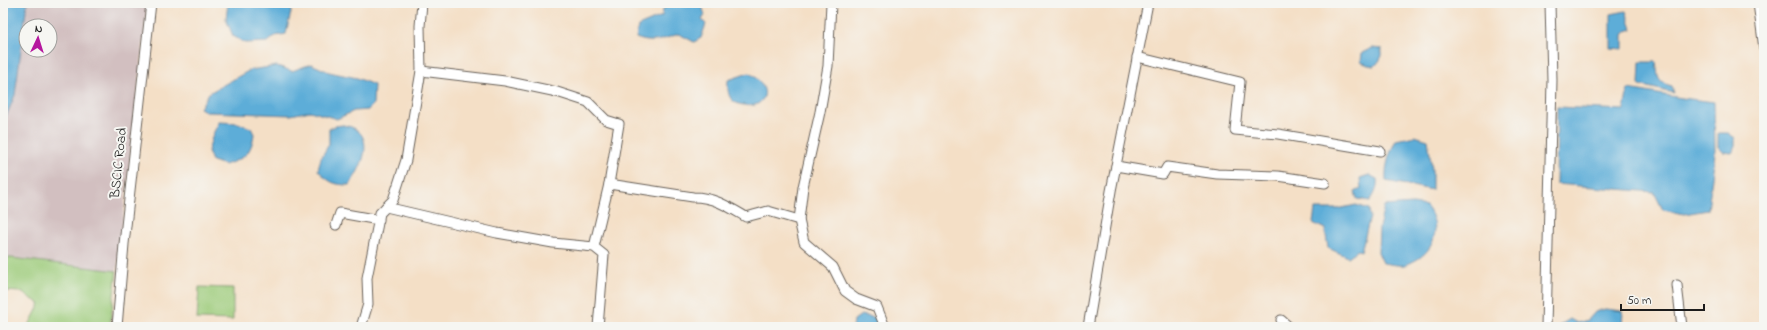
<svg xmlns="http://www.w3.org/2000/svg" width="1767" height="330" font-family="'Indie Flower',sans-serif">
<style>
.industrial{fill:#d2bfc0;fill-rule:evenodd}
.green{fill:#9ccb79;stroke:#5c744a}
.water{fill:#5dadd8;stroke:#3c647a}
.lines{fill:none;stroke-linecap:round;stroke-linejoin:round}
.minor-casing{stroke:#686058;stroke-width:11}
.minor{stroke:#fff;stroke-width:9}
.labels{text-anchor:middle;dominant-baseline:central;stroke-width:4;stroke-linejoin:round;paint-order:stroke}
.street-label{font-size:14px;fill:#1c1c1c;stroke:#f6f6f2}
</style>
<rect width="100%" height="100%" fill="#f6f6f2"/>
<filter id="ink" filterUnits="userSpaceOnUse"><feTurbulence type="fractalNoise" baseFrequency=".025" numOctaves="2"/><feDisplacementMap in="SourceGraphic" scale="8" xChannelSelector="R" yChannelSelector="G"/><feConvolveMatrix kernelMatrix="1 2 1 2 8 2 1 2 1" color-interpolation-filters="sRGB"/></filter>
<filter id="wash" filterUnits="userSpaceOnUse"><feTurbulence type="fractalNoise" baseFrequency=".012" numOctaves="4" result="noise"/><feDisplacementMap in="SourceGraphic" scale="16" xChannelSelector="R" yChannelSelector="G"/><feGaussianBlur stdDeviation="0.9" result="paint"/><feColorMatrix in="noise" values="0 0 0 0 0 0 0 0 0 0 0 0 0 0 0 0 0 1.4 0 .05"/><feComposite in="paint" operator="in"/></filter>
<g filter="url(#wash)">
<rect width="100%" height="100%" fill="#f4dfc6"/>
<path class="industrial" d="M 3,3 L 148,3 L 117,271 L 3,257 ZM 26,26 L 50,26 L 50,50 L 26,50 Z"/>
<g class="green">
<path d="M 3,257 L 117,271 L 110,327 L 28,327 L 40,304 L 21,292 L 3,291 Z"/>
<path d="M 199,287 L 233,288 L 233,320 L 197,319 Z"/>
</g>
<g class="water">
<path d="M 3,3 L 27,3 L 15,95 L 3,124 Z"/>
<path d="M 228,3 L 293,3 L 286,34 L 275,36 L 268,42 L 245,43 L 233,36 L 226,19 Z"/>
<path d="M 675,3 L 701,3 L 705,15 L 702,20 L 706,24 L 701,38 L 694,42 L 679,34 C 662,39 654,45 636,38 L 638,26 L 662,16 L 663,9 Z"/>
<path d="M 1626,11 L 1632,29 L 1626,31 L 1623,35 L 1623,49 L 1611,48 L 1611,14 Z"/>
<path d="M 1372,48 L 1382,49 L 1380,60 L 1375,66 L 1368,65 L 1361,62 L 1362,53 Z"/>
<path d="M 1640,62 L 1656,62 C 1659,77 1655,82 1672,86 L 1674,93 L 1639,85 Z"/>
<path d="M 311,64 L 329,72 L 357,78 L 374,85 L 373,104 L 368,110 L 354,111 L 337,119 L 310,111 L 291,115 L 207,112 L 200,108 L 209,93 L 250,70 L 277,66 L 292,71 Z"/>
<path d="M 749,73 C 759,78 772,93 759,103 C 755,106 748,106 744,105 C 729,103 727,94 728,80 Z"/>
<path d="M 1628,89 L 1682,98 L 1714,102 L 1715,153 L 1708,210 L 1684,214 L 1663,210 L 1654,192 L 1556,184 L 1557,107 L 1624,110 Z"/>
<path d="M 219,122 L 238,123 L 251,128 L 254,134 C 251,155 244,158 225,165 L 212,161 L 208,151 L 213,134 Z"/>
<path d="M 343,125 C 378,130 364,166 349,185 C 334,185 328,182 318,170 L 321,158 L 329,144 L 329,129 L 335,126 Z"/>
<path d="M 1718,133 L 1728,133 L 1735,138 L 1735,148 L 1732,153 L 1723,152 L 1718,147 Z"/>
<path d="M 1415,136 L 1428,140 L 1432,169 L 1432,190 L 1386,181 C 1385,166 1389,154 1396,140 Z"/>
<path d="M 1369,175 L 1377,179 C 1378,188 1375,194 1370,201 L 1357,199 L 1355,192 L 1361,189 L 1360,178 Z"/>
<path d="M 1413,204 L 1426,206 C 1441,224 1437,250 1414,261 C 1412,262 1408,264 1405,265 C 1399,266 1390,264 1383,263 L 1378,252 L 1379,228 L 1384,206 Z"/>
<path d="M 1356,205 L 1369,209 L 1370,217 L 1361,251 L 1358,250 L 1348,257 L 1328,248 L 1325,229 L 1313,223 L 1315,209 L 1337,209 Z"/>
<path d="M 1605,309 L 1623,311 L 1622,327 L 1559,327 L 1560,325 L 1570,319 L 1577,323 L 1588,320 L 1595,312 Z"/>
<path d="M 861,315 L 877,318 L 881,327 L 853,327 L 854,320 Z"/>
</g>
</g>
<g filter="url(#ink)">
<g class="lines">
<g class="minor-casing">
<g id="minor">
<path d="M 831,3 L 828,66 L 820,112 L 803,187 L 799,220 L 804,242 L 833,267 L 845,291 L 856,299 L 877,307 L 885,327"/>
<path d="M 1758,3 L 1764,49"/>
<path d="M 1137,57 L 1240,82 L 1235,130 L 1278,134 L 1380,151"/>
<path d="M 421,71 L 505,81 L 557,92 L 588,102 L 606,120 L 619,124 L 609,184"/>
<path d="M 1116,166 L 1163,174 L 1167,167 L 1217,174 L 1278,176 L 1325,183"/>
<path d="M 386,207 L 497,233 L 553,243 L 594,247 L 604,255 L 598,327"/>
<path d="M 336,225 L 340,213 L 379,220"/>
<path d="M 594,247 L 609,184 L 693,197 C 714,197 729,207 746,217 L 768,211 L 799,220"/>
<path d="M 1677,285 L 1682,327"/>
<path d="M 1281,320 L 1289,327"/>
<path d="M 117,327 L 124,244 L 151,3"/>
<path d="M 361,327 L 368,304 L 367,278 L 380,213 L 393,200 L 406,160 L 421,71 L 420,26 L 422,3"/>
<path d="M 1088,327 L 1111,191 L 1148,3"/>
<path d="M 1546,327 L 1552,80 L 1550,3"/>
</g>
</g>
<use href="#minor" class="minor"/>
</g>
</g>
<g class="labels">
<g class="street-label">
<text transform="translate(119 163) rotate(-84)">BSCIC Road</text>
</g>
</g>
<rect width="1767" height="330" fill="none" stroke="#f6f6f2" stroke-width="16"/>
<g transform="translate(38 38) rotate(4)"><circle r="19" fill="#f6f6f2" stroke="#9f9f9c"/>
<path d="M0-3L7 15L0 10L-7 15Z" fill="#b5179e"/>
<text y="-6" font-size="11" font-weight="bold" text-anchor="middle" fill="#1c1c1c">N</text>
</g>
<path d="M1621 304v6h83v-6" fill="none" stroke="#1c1c1c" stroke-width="2"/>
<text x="1627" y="304" font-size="12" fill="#1c1c1c" stroke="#f6f6f2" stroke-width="3" paint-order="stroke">50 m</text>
</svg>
